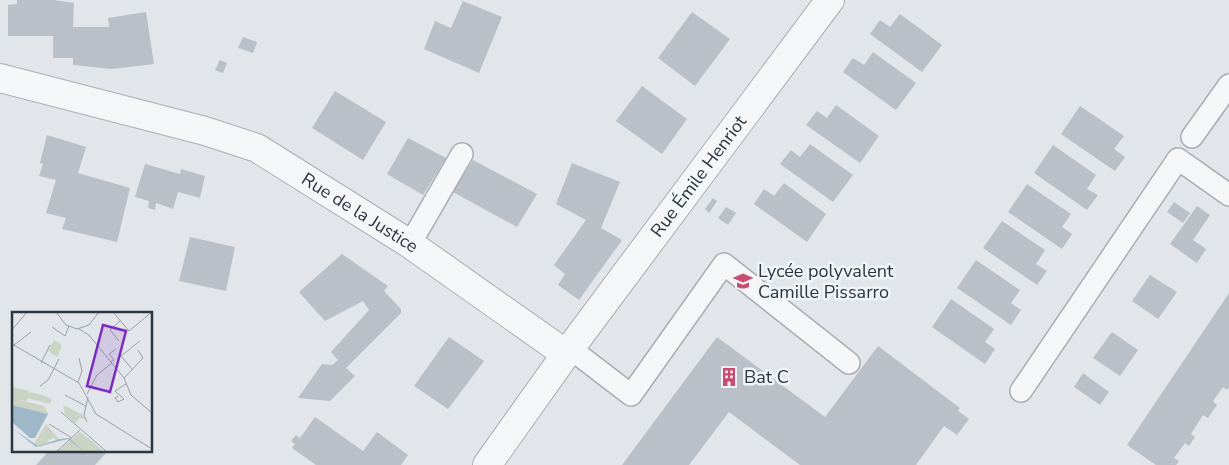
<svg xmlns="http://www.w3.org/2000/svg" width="1229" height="465" font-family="'Nunito Sans',sans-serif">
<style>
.building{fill:#bac0c7}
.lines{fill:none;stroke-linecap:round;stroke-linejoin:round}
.lane-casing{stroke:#a7aeb4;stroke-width:24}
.street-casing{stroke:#a7aeb4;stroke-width:30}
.lane{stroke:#f5f6f8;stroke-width:21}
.street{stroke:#f5f6f8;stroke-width:28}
.labels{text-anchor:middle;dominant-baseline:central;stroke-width:5;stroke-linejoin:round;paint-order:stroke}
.street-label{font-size:18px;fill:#2b3641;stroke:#f2f5f7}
.poi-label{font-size:18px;fill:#2b3641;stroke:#f2f5f7;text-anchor:start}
.inset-road{fill:none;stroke:#99a0a6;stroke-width:1}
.view{fill:#7b2cbf;fill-opacity:0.15;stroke:#7b2cbf;stroke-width:2.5}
.inset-edge{fill:none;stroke:#2b3641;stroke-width:2.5}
</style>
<rect width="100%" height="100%" fill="#e2e6ea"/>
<g class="building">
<path d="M 17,0 L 54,0 L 74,3 L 73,27 L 109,27 L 108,18 L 146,12 L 154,64 L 112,69 L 73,65 L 73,58 L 53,58 L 53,36 L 8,36 L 8,5 L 17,4 Z"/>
<path d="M 463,1 L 502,17 L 479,73 L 424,49 L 435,21 L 451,28 Z"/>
<path d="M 692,12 L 730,39 L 695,86 L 658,58 Z"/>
<path d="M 900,14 L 942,45 L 922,72 L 870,34 L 880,20 L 890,27 Z"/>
<path d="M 243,37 L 257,42 L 253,53 L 238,48 Z"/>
<path d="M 873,52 L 916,83 L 896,110 L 843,72 L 853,58 L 864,65 Z"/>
<path d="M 220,60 L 227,63 L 223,73 L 215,70 Z"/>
<path d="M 642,86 L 687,119 L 662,154 L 616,121 Z"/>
<path d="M 335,91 L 386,122 L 363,160 L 312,128 Z"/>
<path d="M 836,105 L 879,136 L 860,163 L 806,125 L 817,111 L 827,118 Z"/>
<path d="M 1080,106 L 1124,136 L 1114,149 L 1125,157 L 1115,171 L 1061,134 Z"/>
<path d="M 47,135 L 86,147 L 78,173 L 130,188 L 117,242 L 62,229 L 66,218 L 46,213 L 56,180 L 39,176 L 43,164 L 40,163 Z"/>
<path d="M 408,138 L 446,158 L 423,195 L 387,174 Z"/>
<path d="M 810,144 L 853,175 L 833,202 L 780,164 L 791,150 L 800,157 Z"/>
<path d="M 1053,145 L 1096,175 L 1087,189 L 1098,195 L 1087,210 L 1034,173 Z"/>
<path d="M 473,160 L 537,194 L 517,227 L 453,192 Z"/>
<path d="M 572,163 L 620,182 L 601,228 L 622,240 L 579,300 L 558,285 L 565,274 L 554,265 L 586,220 L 556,204 Z"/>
<path d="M 145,164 L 180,174 L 181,169 L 205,176 L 200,198 L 178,192 L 173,209 L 156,203 L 155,210 L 148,208 L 149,201 L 135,197 Z"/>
<path d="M 784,183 L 826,214 L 807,242 L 754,204 L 764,189 L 774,196 Z"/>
<path d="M 1027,184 L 1071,214 L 1062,227 L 1072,234 L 1062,249 L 1008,212 Z"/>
<path d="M 713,198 L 717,201 L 709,213 L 705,209 Z"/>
<path d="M 1174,202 L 1190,213 L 1183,223 L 1167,212 Z"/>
<path d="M 1197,206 L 1210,215 L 1193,240 L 1206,249 L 1197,263 L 1170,244 Z"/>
<path d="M 726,207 L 736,213 L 728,225 L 718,218 Z"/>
<path d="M 1002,221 L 1045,250 L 1036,264 L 1047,271 L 1037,285 L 983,248 Z"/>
<path d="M 190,237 L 235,247 L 226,291 L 179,281 Z"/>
<path d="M 342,254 L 388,286 L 384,291 L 401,309 L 401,313 L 346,368 L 355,376 L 330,401 L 298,398 L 322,364 L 332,365 L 338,360 L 331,352 L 369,310 L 363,301 L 325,321 L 299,292 Z"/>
<path d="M 976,260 L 1020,290 L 1011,303 L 1021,310 L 1011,325 L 957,288 Z"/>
<path d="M 1150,275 L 1177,292 L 1158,319 L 1132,301 Z"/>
<path d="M 1229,293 L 1229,387 L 1227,390 L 1223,387 L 1213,401 L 1217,405 L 1208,418 L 1203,415 L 1191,434 L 1195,437 L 1189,446 L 1185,443 L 1174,458 L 1179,461 L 1176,465 L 1156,465 L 1127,445 Z"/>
<path d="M 951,299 L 994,329 L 985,342 L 995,349 L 985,364 L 932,327 Z"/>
<path d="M 1112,332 L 1138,350 L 1120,376 L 1093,358 Z"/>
<path d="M 449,337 L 484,361 L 448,409 L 414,386 Z"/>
<path d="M 717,337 L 825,417 L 878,346 L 960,408 L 958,411 L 969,419 L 957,435 L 944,426 L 916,465 L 800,465 L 729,412 L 689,465 L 622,465 Z"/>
<path d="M 1083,373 L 1109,392 L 1100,405 L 1074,387 Z"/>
<path d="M 315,417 L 363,451 L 377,432 L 408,455 L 401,465 L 316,465 L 292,448 L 295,444 L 291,441 L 296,435 L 300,438 Z"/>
<path d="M 49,451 L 104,451 L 106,453 L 95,465 L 36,465 Z"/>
</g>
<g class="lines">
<g class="lane-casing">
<g id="lane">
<path d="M 1192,137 L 1229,85"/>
<path d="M 410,244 L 462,154"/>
<path d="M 571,349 L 631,395 L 724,264 L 849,363"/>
<path d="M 1021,391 L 1178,159 L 1229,195"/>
</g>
</g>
<g class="street-casing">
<g id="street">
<path id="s1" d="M 0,78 L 205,131 L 257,148 L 410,244 L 566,354"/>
<path id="s2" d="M 487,465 L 566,354 L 830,0"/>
</g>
</g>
<use href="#lane" class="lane"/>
<use href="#street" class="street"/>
</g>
<defs>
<g id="school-bare" transform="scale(1.5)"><path d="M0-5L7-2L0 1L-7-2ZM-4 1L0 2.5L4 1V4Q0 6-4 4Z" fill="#c94d70" stroke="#f2f5f7" stroke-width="2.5" paint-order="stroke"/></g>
<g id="building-bare" transform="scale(1.5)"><path d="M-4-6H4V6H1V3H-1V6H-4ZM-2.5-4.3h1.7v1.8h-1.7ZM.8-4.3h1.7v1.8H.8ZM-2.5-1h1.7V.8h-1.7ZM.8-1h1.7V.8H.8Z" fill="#c94d70" stroke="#f2f5f7" stroke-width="2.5" paint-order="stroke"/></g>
</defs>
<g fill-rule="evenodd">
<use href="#school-bare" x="743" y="281"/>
<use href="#building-bare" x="729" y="377"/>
</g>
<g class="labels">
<g class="street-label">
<text stroke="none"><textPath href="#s2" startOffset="358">Rue Émile Henriot</textPath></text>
<text stroke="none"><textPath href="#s1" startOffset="388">Rue de la Justice</textPath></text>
</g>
<g class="poi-label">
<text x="758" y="271">Lycée polyvalent<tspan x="758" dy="21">Camille Pissarro</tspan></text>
<text x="744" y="377">Bat C</text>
</g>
</g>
<g transform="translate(12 312)">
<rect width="140" height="140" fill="#e2e6ea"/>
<path d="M 42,28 L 50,33 L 45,45 L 36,39 ZM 0,75 L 17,79 L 15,89 L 1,87 ZM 51,93 L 71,103 L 73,108 L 68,106 L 63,111 L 53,102 Z" fill="#cad3c4"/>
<path d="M 17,80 L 30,83 L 40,87 L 38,92 L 15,86 ZM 0,86 L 32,94 L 36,102 L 0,93 ZM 34,112 L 47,127 L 43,128 L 42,125 L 38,128 L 36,126 L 37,130 L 28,135 L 22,132 ZM 68,120 L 81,130 L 92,140 L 45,140 Z" fill="#cad3c4"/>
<path d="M 0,93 L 36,102 L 23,126 L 18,126 L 0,110 ZM 0,116 L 26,134 L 47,127 L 57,126 L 73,140 L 56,127 L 24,135 Z" fill="#9fb8c8"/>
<path class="inset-road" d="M 44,0 L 54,13 L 65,17 L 77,13 L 87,0M 101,0 L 117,19 L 140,0M 40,15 L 53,24 L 57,14M 67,17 L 77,23 L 112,66 L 119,83 L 140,101M 0,18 L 15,0M 107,29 L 98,18 L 108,9M 0,32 L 67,71 L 84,102 L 140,137M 2,33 L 19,20M 99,50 L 102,48 L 97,42 L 104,37M 29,51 L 38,33M 120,57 L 109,44 L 128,29M 112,66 L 131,46 L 126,38M 66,70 L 70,59 L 67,46M 28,74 L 36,68 L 47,47M 75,82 L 85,63 L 100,51M 53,83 L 74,94M 106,84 L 103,86 L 106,90 L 112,87 L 103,79 L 114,72M 49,100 L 95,140M 75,110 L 72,103 L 76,85M 37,112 L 60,126M 44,140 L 68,118"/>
<path class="view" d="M 91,13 L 114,19 L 98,80 L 75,74 Z"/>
<rect width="140" height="140" class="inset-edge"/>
</g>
</svg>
